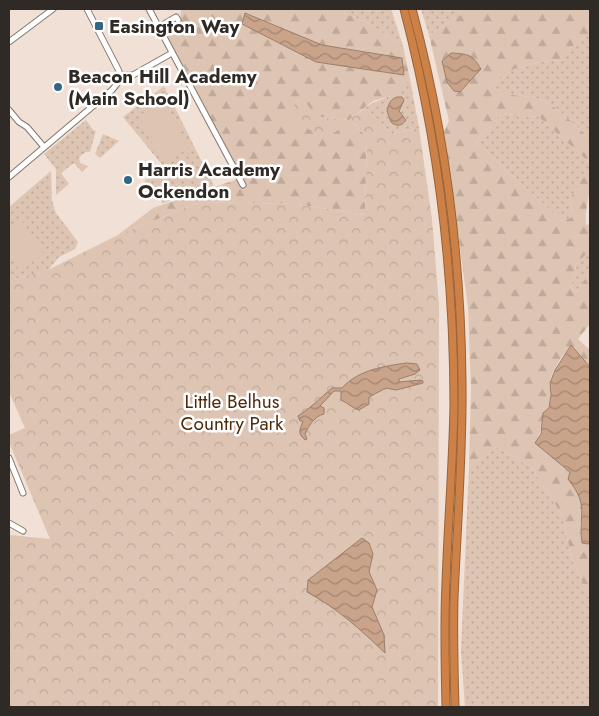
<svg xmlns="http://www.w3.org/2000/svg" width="599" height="716" font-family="Jost,sans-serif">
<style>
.grass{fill:url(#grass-dots)}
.forest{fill:url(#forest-firs);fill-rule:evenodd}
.park{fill:url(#park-crowns)}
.pitch{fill:#dec4b2}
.water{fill:url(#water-waves);stroke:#9b7f6c}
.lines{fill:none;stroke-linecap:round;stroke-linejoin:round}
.minor-casing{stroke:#85776e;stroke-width:7}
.highway-casing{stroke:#97633b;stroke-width:9}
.minor{stroke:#fff;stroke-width:5}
.highway{stroke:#ce8147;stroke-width:7}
.poi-dot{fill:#336683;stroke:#fff;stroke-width:2}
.labels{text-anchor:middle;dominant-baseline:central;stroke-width:5;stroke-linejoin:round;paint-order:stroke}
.poi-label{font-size:19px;font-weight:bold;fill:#302a26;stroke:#fff;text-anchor:start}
.park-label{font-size:19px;fill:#4e290a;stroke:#fff}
</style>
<defs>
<pattern id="grass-dots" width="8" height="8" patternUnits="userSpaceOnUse" patternTransform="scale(1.25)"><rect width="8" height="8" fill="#dec4b2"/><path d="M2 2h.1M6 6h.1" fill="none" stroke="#bfa999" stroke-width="1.8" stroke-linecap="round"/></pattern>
<pattern id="forest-firs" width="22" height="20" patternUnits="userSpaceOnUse" patternTransform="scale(1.25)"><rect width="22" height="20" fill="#dec4b2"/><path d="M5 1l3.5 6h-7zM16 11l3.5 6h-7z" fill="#bfa999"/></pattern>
<pattern id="park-crowns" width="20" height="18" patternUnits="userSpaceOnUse" patternTransform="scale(1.25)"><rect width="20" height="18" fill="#dec4b2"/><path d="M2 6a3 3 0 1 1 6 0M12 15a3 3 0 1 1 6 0" fill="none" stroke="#bfa999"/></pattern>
<pattern id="water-waves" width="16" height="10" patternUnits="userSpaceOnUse" patternTransform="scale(1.25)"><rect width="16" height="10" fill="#c9a38a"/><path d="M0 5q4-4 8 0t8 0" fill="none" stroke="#a48571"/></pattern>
</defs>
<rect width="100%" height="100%" fill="#f0e0d6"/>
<g class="grass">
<path d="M 346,9 L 391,9 L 403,46 L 368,23 L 344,13 Z"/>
<path d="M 421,9 L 458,9 L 461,15 L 429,35 Z"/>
<path d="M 590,34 L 590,139 C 578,128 557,107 542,100 C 525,93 505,99 491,85 L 514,69 L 540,62 L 561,60 L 562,54 Z"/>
<path d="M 410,79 L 419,128 L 392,134 L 365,108 C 380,96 401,98 410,79 Z"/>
<path d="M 164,86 L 214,186 L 163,203 L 144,181 L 164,167 L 123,117 Z"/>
<path d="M 502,113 L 527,117 L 538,116 L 590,163 L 590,172 L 589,170 L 571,197 L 572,217 L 562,221 L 476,142 Z"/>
<path d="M 86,120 L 94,131 L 96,130 L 90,152 L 86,152 L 79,157 L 80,163 L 88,166 L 82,172 L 74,163 L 61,173 L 69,184 L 56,195 L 56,169 L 44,154 Z"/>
<path d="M 103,134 L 119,141 L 100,158 L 95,154 Z"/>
<path d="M 51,171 L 52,201 L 56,213 L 78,242 L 75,249 L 59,257 L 48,270 L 15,279 L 9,283 L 9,207 Z"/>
<path d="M 587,252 L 590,253 L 590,272 L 576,292 L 571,289 L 576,264 Z"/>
<path d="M 497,447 L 531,467 L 563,516 L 571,557 L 590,599 L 590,707 L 465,707 L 461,651 L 469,467 Z"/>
</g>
<g class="forest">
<path d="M 181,9 L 346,9 L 344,13 L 368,23 L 403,46 L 410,79 L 406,88 L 393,95 L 373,101 L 349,120 L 317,117 L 286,119 L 351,121 L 367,137 L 365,215 L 297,204 L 200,202 L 118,235 L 153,208 L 241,178 L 164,34 L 180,24 ZM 245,13 L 322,45 L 402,58 L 316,62 Z"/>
<path d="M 458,9 L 590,9 L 590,34 L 562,54 L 561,60 L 540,62 L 514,69 L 491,85 C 505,99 525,93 542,100 C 557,107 578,128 590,139 L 590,163 L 538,116 L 527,117 L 502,113 L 476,142 L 562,221 L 572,217 L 571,197 L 589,169 C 594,183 584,207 586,225 L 590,224 L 590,253 L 587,253 L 576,264 L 571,289 L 576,292 L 590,272 L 590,324 L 578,339 L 590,350 L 590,367 L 571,345 C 563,355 551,370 550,383 C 549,391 552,398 549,407 C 547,411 544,412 543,417 C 541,427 540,434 536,443 L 570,472 L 575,488 L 581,500 L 583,513 L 580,524 L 582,542 L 588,544 L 590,543 L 590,599 L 571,557 L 563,516 L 531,467 L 497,447 L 469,467 L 471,389 L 468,307 L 444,132 L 449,121 L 429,35 L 461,15 Z"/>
</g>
<path class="park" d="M 300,95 L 317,117 L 349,120 L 365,108 L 392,134 L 419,128 L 432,219 L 439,305 L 438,707 L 9,707 L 9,535 L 50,539 L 9,442 L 9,435 L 25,428 L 9,392 L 9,283 L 15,279 L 48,270 L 118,235 L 200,202 L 297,204 L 365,215 L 367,137 L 351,121 L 328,137 L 286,120 Z"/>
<g class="pitch">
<path d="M 165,102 L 189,148 L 162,162 L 138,116 Z"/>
<path d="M 22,221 L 44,254 L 20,271 L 9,254 L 9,229 Z"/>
</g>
<g class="water">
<path d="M 245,13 L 322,45 L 402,58 L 404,75 L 316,62 L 242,24 Z"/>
<path d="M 451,53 C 468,54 472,54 481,69 L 460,92 L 454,91 L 447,82 L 442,61 Z"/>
<path d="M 402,97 L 404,100 L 399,111 L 406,120 C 402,126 397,127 391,122 L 387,111 C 389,102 392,96 402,97 Z"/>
<path d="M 571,345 L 590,367 L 590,543 L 588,544 L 582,543 C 578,512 590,507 568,479 L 570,472 L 535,443 L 541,434 L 543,413 L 549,408 L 551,395 L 550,383 L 555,370 Z"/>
<path d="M 407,363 L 417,364 L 420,370 L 415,374 L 399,379 L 399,382 L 421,380 L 423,381 L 423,383 L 396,390 L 386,388 L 369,397 L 369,404 L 359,410 C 352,408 348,403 341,400 L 341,391 L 334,391 L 320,406 L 324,408 L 324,414 C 315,416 309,425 305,434 L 307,439 L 305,440 C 297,433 300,430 303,421 L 300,421 L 298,416 C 311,408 320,398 332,388 L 342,388 C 358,370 384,366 407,363 Z"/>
<path d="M 362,538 L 369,543 L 373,554 L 369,572 L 377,590 L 372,607 L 384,635 L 385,653 C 361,630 337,608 307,592 L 308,580 Z"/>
</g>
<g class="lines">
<g class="minor-casing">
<g id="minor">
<path d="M 87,9 L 119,71 L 119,75"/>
<path d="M 149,9 L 243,185"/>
<path d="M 159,27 L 176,17 L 178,20"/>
<path d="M 9,42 L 53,9"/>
<path d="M 119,75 L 133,75 L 172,53"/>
<path d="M 9,110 L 19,122 L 27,127 L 44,147"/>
<path d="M 9,177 L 112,90 L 117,84 L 119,75"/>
<path d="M 9,458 L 23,493"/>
<path d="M 9,523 L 23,531"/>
</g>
</g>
<g class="highway-casing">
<g id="highway">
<path d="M 404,9 C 438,138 454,271 454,405 C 453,464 448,523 446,583 C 444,624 445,666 446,707"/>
<path d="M 412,9 C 445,131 461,256 462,382 C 463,454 457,526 454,598 C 453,634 454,671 455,707"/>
</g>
</g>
<use href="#minor" class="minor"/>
<use href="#highway" class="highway"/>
</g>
<g class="poi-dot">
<rect x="94" y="21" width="10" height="10" rx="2.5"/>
<circle cx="58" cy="87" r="5"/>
<circle cx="128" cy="180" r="5"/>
</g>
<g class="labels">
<g class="poi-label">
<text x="109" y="26">Easington Way</text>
<text x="68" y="76">Beacon Hill Academy<tspan x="68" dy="22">(Main School)</tspan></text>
<text x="138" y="169">Harris Academy<tspan x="138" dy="22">Ockendon</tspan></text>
</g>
<g class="park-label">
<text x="232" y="401">Little Belhus<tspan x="232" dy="22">Country Park</tspan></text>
</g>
</g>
<rect width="599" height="716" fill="none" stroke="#302a26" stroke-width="20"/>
</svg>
